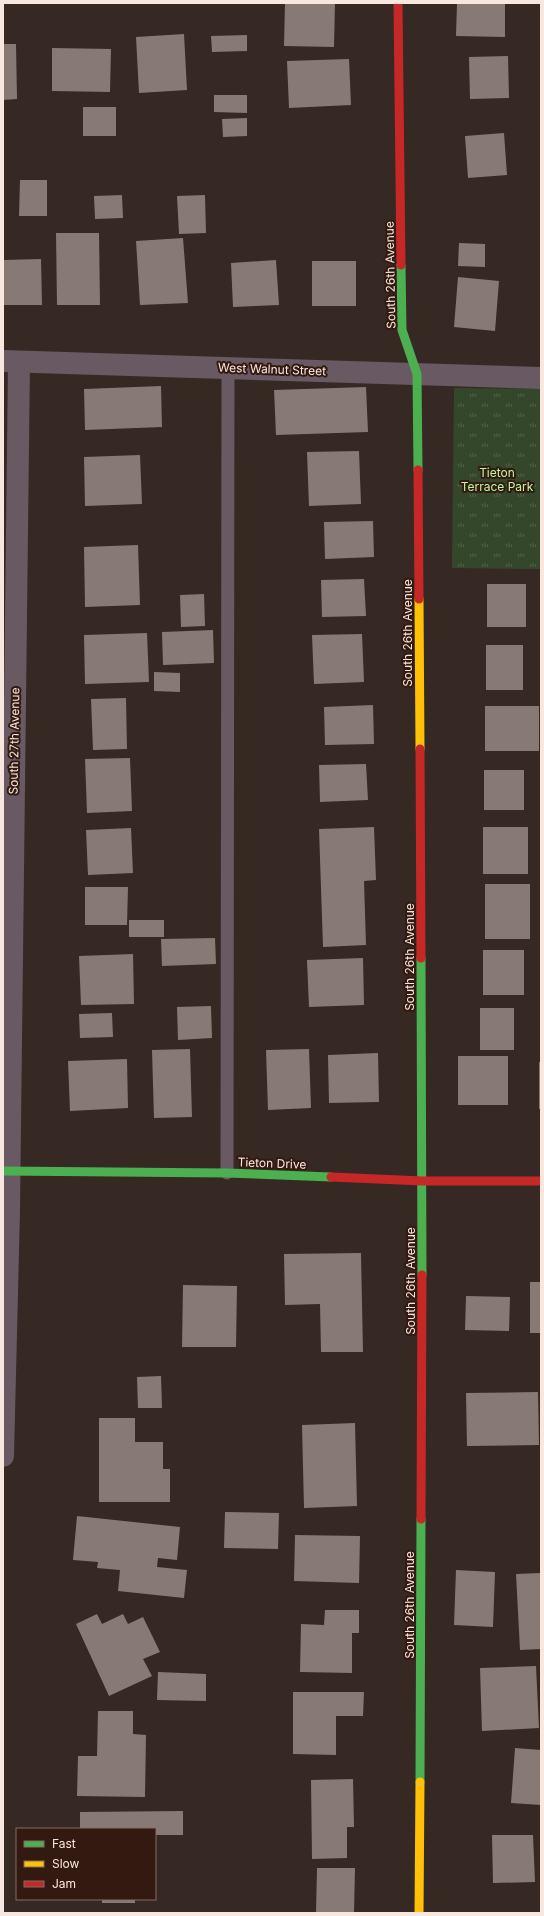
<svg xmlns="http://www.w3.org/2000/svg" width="544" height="1916" font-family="Inter,sans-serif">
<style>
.grass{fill:url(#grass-tufts)}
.building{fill:#877a75}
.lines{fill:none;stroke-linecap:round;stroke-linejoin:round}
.lane{stroke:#685962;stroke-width:13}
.street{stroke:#685962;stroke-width:22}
.fast{stroke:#4caf50;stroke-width:9}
.slow{stroke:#ffc107;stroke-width:9}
.jam{stroke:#c62828;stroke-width:9}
.labels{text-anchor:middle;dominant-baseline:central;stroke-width:4;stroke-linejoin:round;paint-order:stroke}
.street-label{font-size:12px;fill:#f8e7df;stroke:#331a10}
.park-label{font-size:12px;fill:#bbf8a2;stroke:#331a10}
</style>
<defs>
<pattern id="grass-tufts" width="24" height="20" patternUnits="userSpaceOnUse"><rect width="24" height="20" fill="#35472a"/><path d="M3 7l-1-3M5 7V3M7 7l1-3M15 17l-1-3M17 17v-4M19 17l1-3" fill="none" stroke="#536248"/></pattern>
</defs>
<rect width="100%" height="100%" fill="#362822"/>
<path class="grass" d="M 454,388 L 541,389 L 541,569 L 452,568 Z"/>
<g class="building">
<path d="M 285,3 L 335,3 L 334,47 L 284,46 Z"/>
<path d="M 457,3 L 505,3 L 505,37 L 456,36 Z"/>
<path d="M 184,34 L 187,90 L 139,93 L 136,37 Z"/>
<path d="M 247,35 L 247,51 L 212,52 L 211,36 Z"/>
<path d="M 3,44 L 16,44 L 17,99 L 3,100 Z"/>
<path d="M 52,48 L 111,49 L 110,92 L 52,91 Z"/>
<path d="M 508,56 L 509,98 L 470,99 L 469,57 Z"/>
<path d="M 349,59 L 351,105 L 289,108 L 287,61 Z"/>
<path d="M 214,95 L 247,95 L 247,113 L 214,112 Z"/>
<rect x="83" y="107" width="33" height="29"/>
<path d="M 247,118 L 247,136 L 223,137 L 222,119 Z"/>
<path d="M 504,133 L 507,175 L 468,178 L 465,136 Z"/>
<path d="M 20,180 L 47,180 L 47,216 L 19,216 Z"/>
<path d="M 122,195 L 123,218 L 95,219 L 94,196 Z"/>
<path d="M 205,195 L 206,233 L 179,234 L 177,196 Z"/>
<path d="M 56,233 L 99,233 L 100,305 L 57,305 Z"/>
<path d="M 183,238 L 188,303 L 140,305 L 136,241 Z"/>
<path d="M 459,243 L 485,244 L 485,267 L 458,266 Z"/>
<path d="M 41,259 L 42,305 L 3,305 L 3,260 Z"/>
<path d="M 276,260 L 279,305 L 233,307 L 231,263 Z"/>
<rect x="312" y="261" width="44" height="45"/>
<path d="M 458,277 L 499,281 L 495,331 L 454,327 Z"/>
<path d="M 161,386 L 162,427 L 85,430 L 84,389 Z"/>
<path d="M 366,387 L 368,432 L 276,435 L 274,390 Z"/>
<path d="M 359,451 L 361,504 L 309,506 L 307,452 Z"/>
<path d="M 140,455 L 142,504 L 85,506 L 84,457 Z"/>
<path d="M 373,521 L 374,557 L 325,559 L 324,522 Z"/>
<path d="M 138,545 L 140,605 L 85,607 L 84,547 Z"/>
<path d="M 364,579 L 366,616 L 322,617 L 321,580 Z"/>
<rect x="487" y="584" width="39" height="43"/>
<path d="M 204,594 L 205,626 L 181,627 L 180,595 Z"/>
<path d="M 213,630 L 214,663 L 163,665 L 162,632 Z"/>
<path d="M 147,633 L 149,682 L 85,684 L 84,635 Z"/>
<path d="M 362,634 L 364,682 L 314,684 L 312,635 Z"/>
<rect x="486" y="645" width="37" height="45"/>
<path d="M 154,672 L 180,673 L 180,692 L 154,691 Z"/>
<path d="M 126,698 L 127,749 L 93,750 L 91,699 Z"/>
<path d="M 373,705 L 374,744 L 325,745 L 324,707 Z"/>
<rect x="485" y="706" width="54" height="45"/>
<path d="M 130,758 L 132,811 L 87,813 L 85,759 Z"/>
<path d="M 366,764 L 368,800 L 320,802 L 319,765 Z"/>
<rect x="484" y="770" width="40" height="40"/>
<path d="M 374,827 L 376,880 L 364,881 L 366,945 L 323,947 L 319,829 Z"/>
<rect x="483" y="827" width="45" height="47"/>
<path d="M 131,828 L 133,873 L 88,875 L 86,830 Z"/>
<rect x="485" y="884" width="45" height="55"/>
<path d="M 85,887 L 128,887 L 127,925 L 85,925 Z"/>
<rect x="129" y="920" width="35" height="17"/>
<path d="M 215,938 L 216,964 L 162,966 L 161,939 Z"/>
<rect x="483" y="950" width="41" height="45"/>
<path d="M 133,954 L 134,1004 L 81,1005 L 79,956 Z"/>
<path d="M 363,958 L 364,1005 L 309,1007 L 307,960 Z"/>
<path d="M 211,1006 L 212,1038 L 178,1040 L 177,1007 Z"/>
<rect x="480" y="1008" width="34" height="42"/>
<path d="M 112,1013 L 113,1037 L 80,1038 L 79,1014 Z"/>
<path d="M 190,1049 L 192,1117 L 154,1118 L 152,1050 Z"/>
<path d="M 309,1049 L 311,1108 L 268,1110 L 266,1050 Z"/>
<path d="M 378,1053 L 379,1102 L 329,1103 L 328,1055 Z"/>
<rect x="458" y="1056" width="50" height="49"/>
<path d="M 127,1059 L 128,1108 L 70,1111 L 68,1061 Z"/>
<rect x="539" y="1062" width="2" height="47"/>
<path d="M 361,1253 L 363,1352 L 321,1352 L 320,1304 L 285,1305 L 284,1254 Z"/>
<rect x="530" y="1282" width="11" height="51"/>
<path d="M 183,1285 L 237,1286 L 236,1347 L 182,1347 Z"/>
<path d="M 466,1296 L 510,1297 L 509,1331 L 465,1330 Z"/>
<path d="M 161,1376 L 162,1408 L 138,1408 L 137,1377 Z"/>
<path d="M 538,1392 L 539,1445 L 467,1446 L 466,1393 Z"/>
<path d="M 99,1418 L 135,1418 L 135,1442 L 163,1442 L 163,1469 L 170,1469 L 170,1502 L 99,1502 Z"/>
<path d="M 355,1423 L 357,1506 L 304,1508 L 302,1425 Z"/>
<path d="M 225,1512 L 279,1513 L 278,1549 L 224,1548 Z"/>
<path d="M 77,1516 L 180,1527 L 177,1560 L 158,1558 L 157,1567 L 187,1570 L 184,1598 L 118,1591 L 120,1570 L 97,1568 L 98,1562 L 73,1560 Z"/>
<path d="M 295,1535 L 360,1536 L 359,1583 L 294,1581 Z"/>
<path d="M 456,1570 L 495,1572 L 493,1627 L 454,1625 Z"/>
<path d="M 541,1573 L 541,1649 L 520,1650 L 516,1574 Z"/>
<path d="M 325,1610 L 359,1610 L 359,1633 L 352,1633 L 352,1673 L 300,1672 L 301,1624 L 324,1625 Z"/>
<path d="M 97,1614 L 102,1624 L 123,1614 L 128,1624 L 143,1617 L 160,1652 L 143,1659 L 152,1676 L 109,1696 L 76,1624 Z"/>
<path d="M 536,1666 L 539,1728 L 482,1731 L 480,1668 Z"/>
<path d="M 158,1672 L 206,1674 L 206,1701 L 157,1700 Z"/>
<path d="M 293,1692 L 364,1692 L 363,1716 L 336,1716 L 336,1755 L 293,1754 Z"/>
<path d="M 98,1711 L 133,1711 L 133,1734 L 146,1735 L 145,1797 L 77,1796 L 78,1756 L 97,1756 Z"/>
<path d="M 515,1748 L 541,1750 L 541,1805 L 511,1803 Z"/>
<path d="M 353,1779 L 354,1827 L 347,1827 L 347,1858 L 312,1859 L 311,1780 Z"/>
<path d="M 183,1811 L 183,1835 L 155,1835 L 155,1829 L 80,1829 L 80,1812 Z"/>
<path d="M 492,1835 L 533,1835 L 535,1882 L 493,1883 Z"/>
<path d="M 317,1868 L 355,1868 L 354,1913 L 316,1913 Z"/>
<rect x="102" y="1899" width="33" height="4"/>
</g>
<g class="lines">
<path class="lane" d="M 227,1173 L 228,367"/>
<g class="street">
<path d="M 3,361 L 541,378"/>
<path d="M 3,1456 L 9,1211 L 19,362"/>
</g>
<g class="fast">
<path d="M 401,265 L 402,330 L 417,374 L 418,470"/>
<path d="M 421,958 L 422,1275"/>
<path d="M 3,1171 L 227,1173 L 331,1177"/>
<path d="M 420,1782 L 421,1519"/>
</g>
<g class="slow">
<path d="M 419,599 L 420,749"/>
<path d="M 419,1913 L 420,1782"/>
</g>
<g class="jam">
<path d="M 398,3 L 401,265"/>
<path d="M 418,470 L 419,599"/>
<path d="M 420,749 L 421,958"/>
<path d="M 331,1177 L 423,1181 L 541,1181"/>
<path d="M 421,1519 L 422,1275"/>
</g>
</g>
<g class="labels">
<g class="street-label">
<text transform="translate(390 275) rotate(-91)">South 26th Avenue</text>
<text transform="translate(272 369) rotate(2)">West Walnut Street</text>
<text transform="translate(407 633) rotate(-90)">South 26th Avenue</text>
<text transform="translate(14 741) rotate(-89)">South 27th Avenue</text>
<text transform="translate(409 957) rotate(-90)">South 26th Avenue</text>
<text transform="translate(272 1163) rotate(2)">Tieton Drive</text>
<text transform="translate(410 1281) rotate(-90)">South 26th Avenue</text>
<text transform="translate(409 1605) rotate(-90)">South 26th Avenue</text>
</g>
<g class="park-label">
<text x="497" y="472">Tieton<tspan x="497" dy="14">Terrace Park</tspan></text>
</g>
</g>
<rect width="544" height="1916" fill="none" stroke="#f8e7df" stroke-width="8"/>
<rect x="16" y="1828" width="140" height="72" fill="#331a10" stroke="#826c63"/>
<rect x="24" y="1841" width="20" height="6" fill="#4caf50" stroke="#826c63"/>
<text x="52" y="1848" font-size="12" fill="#f8e7df">Fast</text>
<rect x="24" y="1861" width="20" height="6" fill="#ffc107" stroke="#826c63"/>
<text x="52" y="1868" font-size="12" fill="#f8e7df">Slow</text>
<rect x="24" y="1881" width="20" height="6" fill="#c62828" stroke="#826c63"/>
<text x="52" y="1888" font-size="12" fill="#f8e7df">Jam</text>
</svg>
